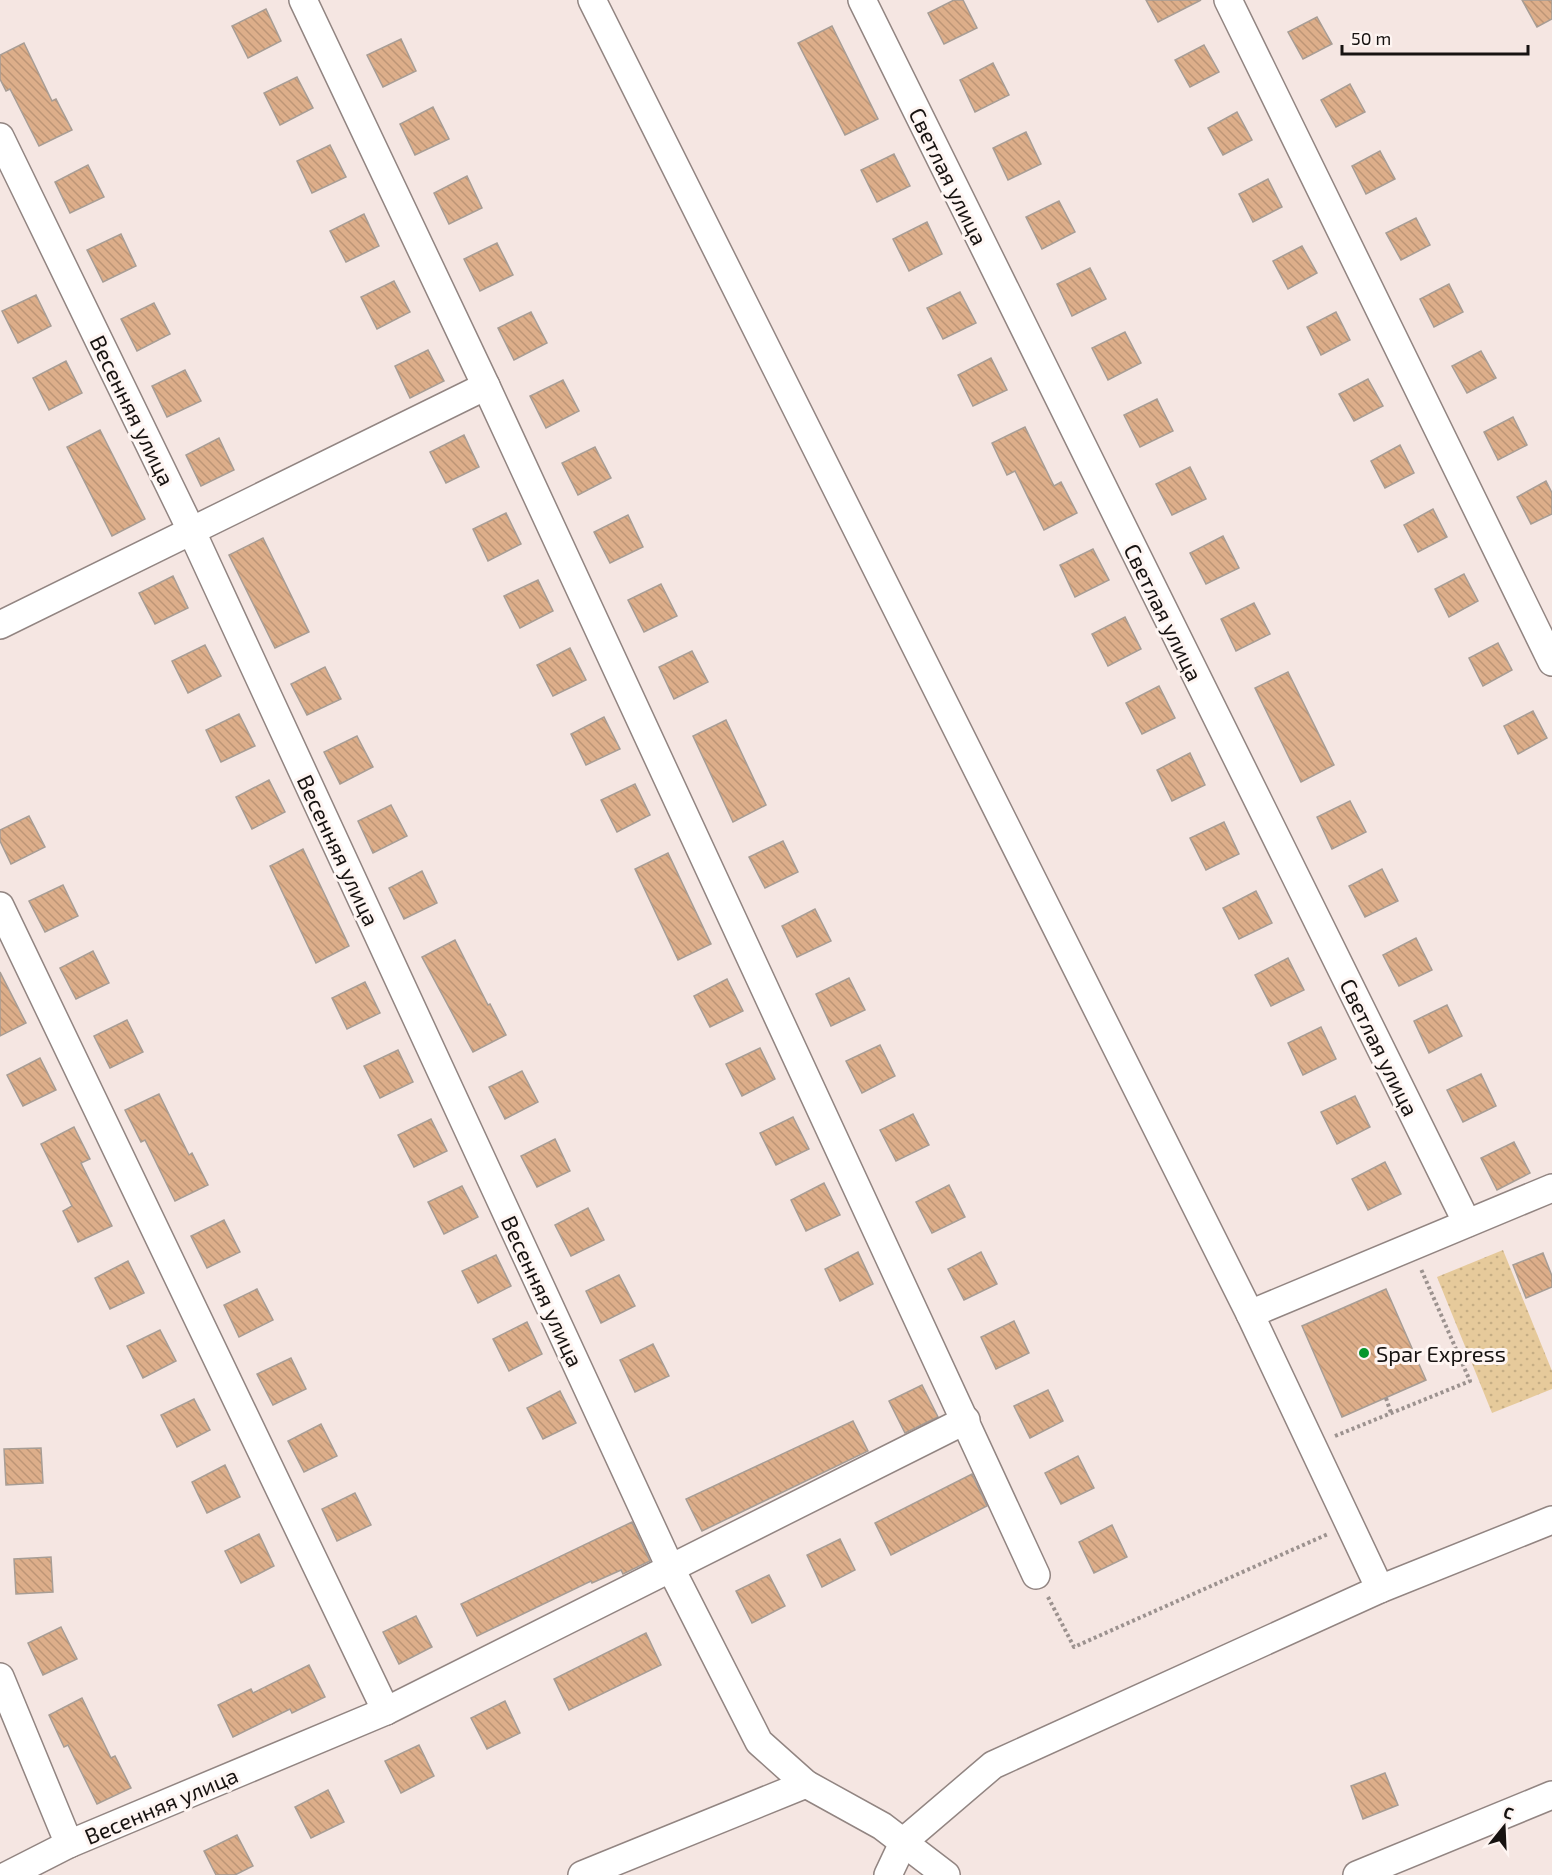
<svg xmlns="http://www.w3.org/2000/svg" width="1552" height="1875" font-family="'Exo 2',sans-serif">
<style>
.park{fill:url(#park-dots)}
.building{fill:url(#building-back-hatch);stroke:#a79d95;stroke-width:1.5}
.lines{fill:none;stroke-linecap:round;stroke-linejoin:round}
.minor-casing{stroke:#928582;stroke-width:30}
.path{stroke:#9c928f;stroke-width:4;stroke-dasharray:3 3;stroke-linecap:butt}
.minor{stroke:#fff;stroke-width:27}
.poi-dot{fill:#06962b;stroke:#fef5f2;stroke-width:2}
.labels{text-anchor:middle;dominant-baseline:central;stroke-width:6;stroke-linejoin:round;paint-order:stroke}
.street-label{font-size:22px;fill:#171311;stroke:#fef5f2}
.poi-label{font-size:22px;fill:#171311;stroke:#fef5f2;text-anchor:start}
</style>
<defs>
<pattern id="park-dots" width="8" height="8" patternUnits="userSpaceOnUse" patternTransform="scale(1.5)"><rect width="8" height="8" fill="#e6ca9b"/><path d="M2 2h.1M6 6h.1" fill="none" stroke="#c5ad84" stroke-width="1.8" stroke-linecap="round"/></pattern>
<pattern id="building-back-hatch" width="6" height="6" patternUnits="userSpaceOnUse" patternTransform="scale(1.5)"><rect width="6" height="6" fill="#ddae8a"/><path d="M-1 5l2 2M0 0l6 6M5-1l2 2" fill="none" stroke="#bd9576"/></pattern>
</defs>
<rect width="100%" height="100%" fill="#f5e6e2"/>
<path class="park" d="M 1503,1250 L 1552,1371 L 1552,1389 L 1492,1413 L 1437,1277 Z"/>
<g class="building">
<path d="M 954,0 L 963,0 L 977,28 L 944,44 L 928,13 Z"/>
<path d="M 1146,0 L 1201,0 L 1158,22 Z"/>
<path d="M 1522,0 L 1552,0 L 1552,19 L 1537,27 Z"/>
<path d="M 266,9 L 281,41 L 248,58 L 232,26 Z"/>
<path d="M 1317,17 L 1332,44 L 1303,59 L 1288,32 Z"/>
<path d="M 832,26 L 878,119 L 845,135 L 798,43 Z"/>
<path d="M 401,39 L 416,71 L 383,87 L 367,55 Z"/>
<path d="M 24,43 L 52,101 L 56,99 L 72,130 L 39,146 L 10,89 L 6,91 L 0,79 L 0,55 Z"/>
<path d="M 1204,45 L 1219,72 L 1190,87 L 1175,60 Z"/>
<path d="M 993,63 L 1009,95 L 975,112 L 960,80 Z"/>
<path d="M 297,77 L 313,108 L 280,125 L 264,93 Z"/>
<path d="M 1350,84 L 1365,112 L 1336,127 L 1321,100 Z"/>
<path d="M 433,107 L 449,139 L 415,155 L 400,124 Z"/>
<path d="M 1237,112 L 1252,140 L 1223,155 L 1208,128 Z"/>
<path d="M 1026,132 L 1041,164 L 1008,180 L 993,148 Z"/>
<path d="M 330,145 L 346,177 L 312,193 L 297,161 Z"/>
<path d="M 1380,151 L 1395,179 L 1366,194 L 1352,166 Z"/>
<path d="M 894,154 L 910,186 L 877,202 L 861,170 Z"/>
<path d="M 88,165 L 104,197 L 70,213 L 55,182 Z"/>
<path d="M 467,176 L 482,208 L 449,224 L 434,193 Z"/>
<path d="M 1268,179 L 1282,207 L 1253,222 L 1239,194 Z"/>
<path d="M 1059,201 L 1075,232 L 1042,249 L 1026,217 Z"/>
<path d="M 364,214 L 379,246 L 346,262 L 330,231 Z"/>
<path d="M 1416,218 L 1430,245 L 1401,260 L 1386,233 Z"/>
<path d="M 927,222 L 942,254 L 909,271 L 893,239 Z"/>
<path d="M 121,234 L 136,266 L 103,282 L 87,250 Z"/>
<path d="M 497,243 L 513,275 L 480,291 L 464,259 Z"/>
<path d="M 1302,246 L 1317,273 L 1288,289 L 1273,261 Z"/>
<path d="M 1090,268 L 1106,299 L 1072,316 L 1057,284 Z"/>
<path d="M 394,281 L 410,312 L 377,329 L 361,297 Z"/>
<path d="M 1449,284 L 1463,312 L 1434,327 L 1420,299 Z"/>
<path d="M 960,292 L 976,323 L 943,339 L 927,308 Z"/>
<path d="M 36,295 L 51,326 L 18,343 L 2,311 Z"/>
<path d="M 154,303 L 170,334 L 137,351 L 121,319 Z"/>
<path d="M 531,312 L 547,343 L 514,360 L 498,328 Z"/>
<path d="M 1336,312 L 1350,340 L 1321,355 L 1307,327 Z"/>
<path d="M 1125,332 L 1141,363 L 1108,380 L 1092,348 Z"/>
<path d="M 428,350 L 444,381 L 410,398 L 395,366 Z"/>
<path d="M 1481,351 L 1496,378 L 1467,393 L 1452,366 Z"/>
<path d="M 991,358 L 1007,390 L 973,406 L 958,375 Z"/>
<path d="M 66,361 L 82,393 L 49,410 L 33,378 Z"/>
<path d="M 185,370 L 201,401 L 167,417 L 152,386 Z"/>
<path d="M 1368,379 L 1383,406 L 1354,421 L 1339,394 Z"/>
<path d="M 563,380 L 579,411 L 546,428 L 530,396 Z"/>
<path d="M 1157,399 L 1173,431 L 1140,447 L 1124,415 Z"/>
<path d="M 1513,417 L 1527,445 L 1498,460 L 1484,432 Z"/>
<path d="M 1025,427 L 1054,486 L 1061,482 L 1077,513 L 1044,530 L 1015,471 L 1007,475 L 992,443 Z"/>
<path d="M 100,430 L 145,519 L 112,536 L 67,447 Z"/>
<path d="M 464,435 L 479,467 L 446,483 L 430,452 Z"/>
<path d="M 219,438 L 234,470 L 201,486 L 186,455 Z"/>
<path d="M 1400,445 L 1414,473 L 1385,488 L 1371,461 Z"/>
<path d="M 595,447 L 611,478 L 578,495 L 562,463 Z"/>
<path d="M 1190,467 L 1206,499 L 1172,515 L 1156,484 Z"/>
<path d="M 1546,481 L 1552,493 L 1552,514 L 1531,524 L 1517,497 Z"/>
<path d="M 1433,509 L 1447,537 L 1418,552 L 1404,525 Z"/>
<path d="M 506,513 L 521,544 L 488,561 L 473,529 Z"/>
<path d="M 628,515 L 643,547 L 610,563 L 594,532 Z"/>
<path d="M 1223,536 L 1239,568 L 1206,584 L 1190,553 Z"/>
<path d="M 263,538 L 309,632 L 275,648 L 229,555 Z"/>
<path d="M 1093,549 L 1109,580 L 1075,597 L 1060,565 Z"/>
<path d="M 1464,574 L 1478,601 L 1449,617 L 1435,589 Z"/>
<path d="M 173,576 L 188,608 L 155,624 L 139,593 Z"/>
<path d="M 538,580 L 553,611 L 520,628 L 504,596 Z"/>
<path d="M 661,584 L 677,616 L 644,632 L 628,600 Z"/>
<path d="M 1254,603 L 1270,634 L 1236,651 L 1221,619 Z"/>
<path d="M 1125,617 L 1141,649 L 1108,666 L 1092,634 Z"/>
<path d="M 1498,643 L 1512,670 L 1483,686 L 1469,658 Z"/>
<path d="M 205,645 L 221,676 L 188,693 L 172,661 Z"/>
<path d="M 570,648 L 586,680 L 553,696 L 537,665 Z"/>
<path d="M 692,651 L 708,682 L 674,699 L 659,667 Z"/>
<path d="M 325,667 L 341,699 L 307,715 L 291,684 Z"/>
<path d="M 1288,672 L 1334,765 L 1301,782 L 1255,688 Z"/>
<path d="M 1159,686 L 1175,718 L 1142,734 L 1126,703 Z"/>
<path d="M 1533,711 L 1547,738 L 1518,754 L 1504,726 Z"/>
<path d="M 239,714 L 255,746 L 221,762 L 206,730 Z"/>
<path d="M 604,717 L 620,749 L 586,765 L 571,734 Z"/>
<path d="M 726,720 L 766,805 L 733,822 L 693,736 Z"/>
<path d="M 357,736 L 373,767 L 340,784 L 324,752 Z"/>
<path d="M 1190,753 L 1205,785 L 1172,801 L 1157,770 Z"/>
<path d="M 269,780 L 285,812 L 252,829 L 236,797 Z"/>
<path d="M 635,784 L 650,815 L 617,832 L 601,800 Z"/>
<path d="M 1350,801 L 1366,832 L 1332,849 L 1317,817 Z"/>
<path d="M 391,805 L 407,836 L 373,853 L 358,821 Z"/>
<path d="M 29,816 L 45,847 L 11,864 L 0,841 L 0,830 Z"/>
<path d="M 1224,822 L 1239,854 L 1206,870 L 1190,838 Z"/>
<path d="M 783,841 L 798,872 L 765,888 L 749,857 Z"/>
<path d="M 303,849 L 349,946 L 316,963 L 270,866 Z"/>
<path d="M 668,853 L 711,944 L 678,960 L 635,869 Z"/>
<path d="M 1382,869 L 1398,901 L 1365,917 L 1349,886 Z"/>
<path d="M 422,871 L 437,903 L 404,919 L 389,888 Z"/>
<path d="M 63,885 L 78,916 L 45,932 L 29,901 Z"/>
<path d="M 1256,891 L 1272,923 L 1239,939 L 1223,908 Z"/>
<path d="M 815,909 L 831,941 L 797,957 L 782,926 Z"/>
<path d="M 1416,938 L 1432,970 L 1399,986 L 1383,955 Z"/>
<path d="M 455,940 L 488,1005 L 490,1004 L 506,1035 L 473,1052 L 422,957 Z"/>
<path d="M 93,951 L 109,983 L 76,999 L 60,968 Z"/>
<path d="M 1288,958 L 1304,990 L 1271,1006 L 1255,975 Z"/>
<path d="M 0,972 L 26,1023 L 0,1036 Z"/>
<path d="M 849,978 L 865,1010 L 831,1026 L 816,994 Z"/>
<path d="M 727,979 L 743,1011 L 710,1027 L 694,996 Z"/>
<path d="M 365,982 L 380,1013 L 347,1029 L 332,998 Z"/>
<path d="M 1447,1005 L 1462,1036 L 1429,1053 L 1414,1021 Z"/>
<path d="M 127,1020 L 143,1052 L 110,1068 L 94,1036 Z"/>
<path d="M 1321,1027 L 1336,1059 L 1303,1075 L 1288,1043 Z"/>
<path d="M 880,1045 L 895,1076 L 862,1093 L 846,1061 Z"/>
<path d="M 760,1048 L 775,1079 L 742,1096 L 726,1064 Z"/>
<path d="M 398,1050 L 413,1082 L 380,1098 L 364,1066 Z"/>
<path d="M 40,1058 L 56,1090 L 23,1106 L 7,1075 Z"/>
<path d="M 522,1071 L 538,1102 L 505,1119 L 489,1087 Z"/>
<path d="M 1481,1074 L 1496,1106 L 1463,1122 L 1447,1090 Z"/>
<path d="M 159,1094 L 189,1155 L 192,1153 L 208,1185 L 175,1201 L 145,1140 L 141,1142 L 125,1110 Z"/>
<path d="M 1355,1096 L 1370,1127 L 1337,1144 L 1321,1112 Z"/>
<path d="M 913,1114 L 929,1145 L 896,1161 L 880,1130 Z"/>
<path d="M 793,1117 L 809,1149 L 776,1165 L 760,1133 Z"/>
<path d="M 431,1119 L 447,1151 L 414,1167 L 398,1135 Z"/>
<path d="M 74,1127 L 90,1159 L 81,1163 L 112,1226 L 78,1242 L 63,1211 L 72,1206 L 41,1144 Z"/>
<path d="M 555,1139 L 570,1171 L 537,1187 L 521,1156 Z"/>
<path d="M 1514,1142 L 1530,1173 L 1497,1190 L 1481,1158 Z"/>
<path d="M 1385,1162 L 1401,1194 L 1368,1210 L 1352,1179 Z"/>
<path d="M 824,1183 L 840,1215 L 806,1231 L 791,1200 Z"/>
<path d="M 949,1185 L 965,1217 L 932,1233 L 916,1202 Z"/>
<path d="M 462,1186 L 478,1217 L 444,1234 L 428,1202 Z"/>
<path d="M 588,1208 L 604,1240 L 571,1256 L 555,1225 Z"/>
<path d="M 224,1220 L 240,1252 L 207,1268 L 191,1236 Z"/>
<path d="M 858,1252 L 873,1284 L 840,1301 L 825,1269 Z"/>
<path d="M 981,1252 L 997,1284 L 964,1300 L 948,1269 Z"/>
<path d="M 1543,1253 L 1552,1276 L 1552,1287 L 1526,1298 L 1513,1265 Z"/>
<path d="M 496,1255 L 511,1286 L 478,1303 L 462,1271 Z"/>
<path d="M 128,1261 L 144,1293 L 110,1309 L 95,1278 Z"/>
<path d="M 619,1275 L 635,1306 L 601,1323 L 586,1291 Z"/>
<path d="M 257,1289 L 273,1320 L 239,1337 L 224,1305 Z"/>
<path d="M 1386,1289 L 1426,1380 L 1342,1417 L 1302,1326 Z"/>
<path d="M 1014,1321 L 1029,1353 L 996,1369 L 981,1337 Z"/>
<path d="M 527,1322 L 542,1354 L 509,1371 L 493,1339 Z"/>
<path d="M 160,1330 L 176,1361 L 143,1378 L 127,1346 Z"/>
<path d="M 653,1344 L 669,1376 L 635,1392 L 620,1360 Z"/>
<path d="M 291,1358 L 306,1389 L 273,1405 L 257,1374 Z"/>
<path d="M 922,1385 L 938,1417 L 905,1433 L 889,1401 Z"/>
<path d="M 1048,1390 L 1063,1421 L 1030,1438 L 1014,1406 Z"/>
<path d="M 560,1391 L 576,1423 L 543,1439 L 527,1408 Z"/>
<path d="M 194,1399 L 210,1430 L 177,1447 L 161,1415 Z"/>
<path d="M 853,1421 L 868,1451 L 702,1531 L 686,1499 Z"/>
<path d="M 321,1424 L 337,1456 L 304,1472 L 288,1441 Z"/>
<path d="M 41,1448 L 43,1483 L 6,1485 L 4,1449 Z"/>
<path d="M 1078,1456 L 1094,1488 L 1061,1504 L 1045,1473 Z"/>
<path d="M 225,1465 L 240,1497 L 207,1513 L 192,1482 Z"/>
<path d="M 972,1474 L 987,1506 L 891,1555 L 875,1523 Z"/>
<path d="M 355,1493 L 371,1525 L 337,1541 L 322,1509 Z"/>
<path d="M 632,1522 L 650,1561 L 623,1574 L 621,1570 L 592,1583 L 591,1581 L 477,1636 L 461,1604 Z"/>
<path d="M 1112,1525 L 1127,1557 L 1094,1573 L 1079,1542 Z"/>
<path d="M 259,1534 L 274,1566 L 241,1583 L 225,1551 Z"/>
<path d="M 840,1539 L 855,1570 L 822,1587 L 807,1555 Z"/>
<path d="M 51,1557 L 53,1592 L 16,1594 L 14,1559 Z"/>
<path d="M 769,1575 L 785,1606 L 752,1623 L 736,1591 Z"/>
<path d="M 416,1616 L 432,1647 L 399,1664 L 383,1632 Z"/>
<path d="M 61,1627 L 77,1659 L 43,1675 L 28,1643 Z"/>
<path d="M 646,1633 L 661,1665 L 569,1710 L 554,1679 Z"/>
<path d="M 309,1665 L 325,1697 L 292,1713 L 290,1709 L 233,1737 L 218,1705 L 251,1689 L 253,1693 Z"/>
<path d="M 82,1698 L 111,1758 L 115,1756 L 131,1788 L 97,1804 L 68,1745 L 64,1747 L 49,1715 Z"/>
<path d="M 505,1701 L 520,1733 L 487,1749 L 471,1718 Z"/>
<path d="M 419,1745 L 434,1776 L 401,1793 L 385,1761 Z"/>
<path d="M 1385,1773 L 1398,1805 L 1363,1819 L 1351,1786 Z"/>
<path d="M 328,1790 L 344,1822 L 311,1838 L 295,1807 Z"/>
<path d="M 237,1835 L 253,1866 L 235,1875 L 216,1875 L 204,1851 Z"/>
</g>
<g class="lines">
<g class="minor-casing">
<g id="minor">
<path d="M 303,0 L 486,386 L 1036,1575"/>
<path d="M 592,0 L 1250,1314 L 1380,1589"/>
<path d="M 862,0 L 1467,1223"/>
<path d="M 1228,0 L 1552,662"/>
<path d="M 0,137 L 192,532 L 670,1567 L 759,1742 L 806,1784 L 882,1826 L 946,1875"/>
<path d="M 0,625 L 486,386"/>
<path d="M 0,906 L 386,1711"/>
<path d="M 1250,1314 L 1552,1188"/>
<path d="M 0,1677 L 69,1844"/>
<path d="M 8,1875 L 69,1844 L 386,1711 L 966,1420"/>
<path d="M 582,1875 L 806,1784"/>
<path d="M 888,1875 L 904,1841 L 993,1765 L 1380,1589 L 1552,1520"/>
<path d="M 1357,1875 L 1552,1795"/>
</g>
</g>
<g class="path">
<path d="M 1386,1398 L 1391,1413"/>
<path d="M 1335,1436 L 1470,1381 L 1421,1269"/>
<path d="M 1048,1597 L 1074,1647 L 1328,1534"/>
</g>
<use href="#minor" class="minor"/>
</g>
<circle class="poi-dot" cx="1364" cy="1353" r="6"/>
<g class="labels">
<g class="street-label">
<text transform="translate(949 176) rotate(64)">Светлая улица</text>
<text transform="translate(133 410) rotate(64)">Весенняя улица</text>
<text transform="translate(1164 612) rotate(64)">Светлая улица</text>
<text transform="translate(339 850) rotate(65)">Весенняя улица</text>
<text transform="translate(1380 1047) rotate(64)">Светлая улица</text>
<text transform="translate(543 1291) rotate(65)">Весенняя улица</text>
<text transform="translate(161 1805) rotate(-23)">Весенняя улица</text>
</g>
<g class="poi-label">
<text x="1376" y="1353">Spar Express</text>
</g>
</g>
<g transform="translate(1504 1827) rotate(18)" stroke="#fef5f2" stroke-width="4.5" paint-order="stroke">
<path d="M0-4.5L10 22L0 15L-10 22Z" fill="#171311"/>
<text y="-9" font-size="16" font-weight="bold" text-anchor="middle" fill="#171311">С</text>
</g>
<path d="M1342 45v9h186v-9" fill="none" stroke="#171311" stroke-width="3"/>
<text x="1351" y="45" font-size="18" fill="#171311" stroke="#fef5f2" stroke-width="4.5" paint-order="stroke">50 m</text>
</svg>
